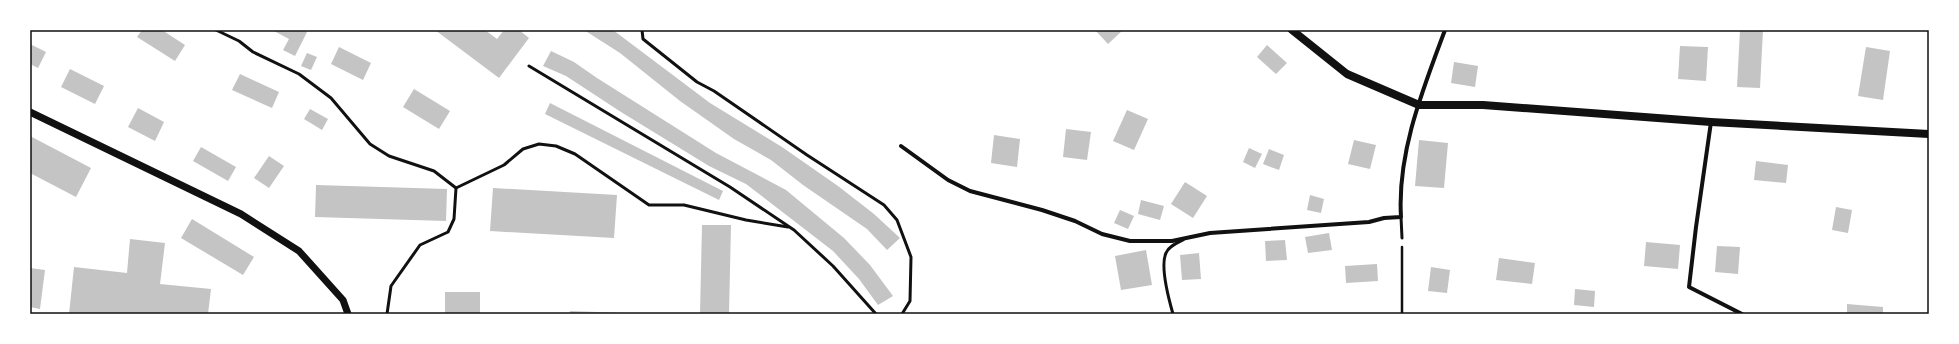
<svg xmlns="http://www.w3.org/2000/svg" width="1959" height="344" font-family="'IBM Plex Serif',serif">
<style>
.building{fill:#c4c4c4}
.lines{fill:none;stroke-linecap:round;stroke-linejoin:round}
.path{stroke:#111;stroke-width:2.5}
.service{stroke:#111;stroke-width:3}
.minor{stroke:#111;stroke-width:4}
.tertiary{stroke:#111;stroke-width:7}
.secondary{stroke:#111;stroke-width:8}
.neatline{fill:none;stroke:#111;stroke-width:1.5}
</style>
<rect width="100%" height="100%" fill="#fff"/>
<g class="building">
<path d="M 142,30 L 162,30 L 185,45 L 175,61 L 137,37 Z"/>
<path d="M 272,30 L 303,30 L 307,32 L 295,56 L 283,50 L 289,39 Z"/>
<path d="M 435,30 L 485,30 L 497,39 L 504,30 L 519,30 L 529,38 L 499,78 Z"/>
<path d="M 584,30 L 613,30 L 710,103 L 782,147 L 838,186 L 874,214 L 900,238 L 887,250 L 867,229 L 803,185 L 771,160 L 734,139 L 680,101 L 620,53 Z"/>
<path d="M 1095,30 L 1123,30 L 1108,44 Z"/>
<path d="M 1740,30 L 1763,30 L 1760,88 L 1737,87 Z"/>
<path d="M 30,44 L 46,52 L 38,68 L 30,64 Z"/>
<path d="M 1267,45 L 1287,63 L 1276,74 L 1257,57 Z"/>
<path d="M 1680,46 L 1708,47 L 1706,81 L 1678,79 Z"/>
<path d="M 339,47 L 371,63 L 363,80 L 331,64 Z"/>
<path d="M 1866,47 L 1890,51 L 1883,100 L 1858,96 Z"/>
<path d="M 551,51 L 574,62 L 597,78 L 716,153 L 786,190 L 844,238 L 870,265 L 893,296 L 878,305 L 859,279 L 833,251 L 746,184 L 709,166 L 621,112 L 566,76 L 543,66 Z"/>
<path d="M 307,53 L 317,57 L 311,70 L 301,66 Z"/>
<path d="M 1454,62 L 1478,66 L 1475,87 L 1451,83 Z"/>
<path d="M 70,69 L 104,86 L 95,104 L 61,87 Z"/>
<path d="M 240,74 L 279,92 L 272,108 L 232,90 Z"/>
<path d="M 414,89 L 450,111 L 439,129 L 403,107 Z"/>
<path d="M 550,103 L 723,191 L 719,200 L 545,114 Z"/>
<path d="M 138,108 L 164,122 L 155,141 L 128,127 Z"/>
<path d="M 310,109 L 328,119 L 322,130 L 304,119 Z"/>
<path d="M 1127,110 L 1148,119 L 1134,150 L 1113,141 Z"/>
<path d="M 1066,129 L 1091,132 L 1087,160 L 1063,157 Z"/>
<path d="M 994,135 L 1020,139 L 1017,167 L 991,163 Z"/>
<path d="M 30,136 L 91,168 L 76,197 L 30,173 Z"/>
<path d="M 1354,140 L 1376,145 L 1370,169 L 1348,164 Z"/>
<path d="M 1419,140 L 1448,143 L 1444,188 L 1415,186 Z"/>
<path d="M 201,147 L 236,167 L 228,181 L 193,161 Z"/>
<path d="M 1249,148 L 1262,154 L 1255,168 L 1243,162 Z"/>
<path d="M 1269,149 L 1284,155 L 1279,170 L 1263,164 Z"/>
<path d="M 269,156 L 284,166 L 269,188 L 254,178 Z"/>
<path d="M 1756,161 L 1788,165 L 1786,183 L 1754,180 Z"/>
<path d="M 1185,182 L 1207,196 L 1193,218 L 1171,204 Z"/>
<path d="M 316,185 L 447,189 L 446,221 L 315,217 Z"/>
<path d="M 493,188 L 617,195 L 614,238 L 490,231 Z"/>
<path d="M 1310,195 L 1324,199 L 1321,213 L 1307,210 Z"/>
<path d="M 1141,200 L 1164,206 L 1160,220 L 1138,214 Z"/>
<path d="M 1836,207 L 1852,210 L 1848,233 L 1832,230 Z"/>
<path d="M 1120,210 L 1134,216 L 1128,229 L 1114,223 Z"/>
<path d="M 192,219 L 254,257 L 243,275 L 181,238 Z"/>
<path d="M 702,225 L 731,225 L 729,314 L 700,314 Z"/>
<path d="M 1329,233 L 1332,250 L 1308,253 L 1305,237 Z"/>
<path d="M 130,239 L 165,243 L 160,284 L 211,289 L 208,314 L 69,314 L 74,267 L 127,273 Z"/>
<path d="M 1285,240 L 1287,260 L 1266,261 L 1265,241 Z"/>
<path d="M 1646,242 L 1680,245 L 1678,269 L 1644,266 Z"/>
<path d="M 1717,246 L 1740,247 L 1738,274 L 1715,272 Z"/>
<path d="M 1146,250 L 1152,285 L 1121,290 L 1115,256 Z"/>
<path d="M 1199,253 L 1201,279 L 1182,280 L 1180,255 Z"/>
<path d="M 1499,258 L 1535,263 L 1532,284 L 1496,280 Z"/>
<path d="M 1377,264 L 1378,281 L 1346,283 L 1345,266 Z"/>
<path d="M 1431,267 L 1450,270 L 1447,293 L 1428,291 Z"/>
<path d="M 30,268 L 45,270 L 40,309 L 30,307 Z"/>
<path d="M 1575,289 L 1595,291 L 1594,307 L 1574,305 Z"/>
<rect x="445" y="292" width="35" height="22"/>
<path d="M 1847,304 L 1883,307 L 1883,314 L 1847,314 Z"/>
<path d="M 570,311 L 626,313 L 626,314 L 570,314 Z"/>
</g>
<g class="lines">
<path class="path" d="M 1402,247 L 1402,314"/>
<g class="service">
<path d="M 216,30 L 239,41 L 253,52 L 299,74 L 331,98 L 370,144 L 389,156 L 434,171 L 456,188 L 454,219 L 448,232 L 420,245 L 391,286 L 387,314"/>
<path d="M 642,30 L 643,39 L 697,82 L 714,91 L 807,155 L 884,205 L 897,220 L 911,257 L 910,301 L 902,314"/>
<path d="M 529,66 L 730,187 L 794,230 L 833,266 L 876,314"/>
<path d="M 456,188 L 504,165 L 523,149 L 539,144 L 556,146 L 575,154 L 649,205 L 684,205 L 746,220 L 788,227"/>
<path d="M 1401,217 L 1402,238"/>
<path d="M 1173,314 C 1169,300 1160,266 1166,253 C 1169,246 1177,243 1183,240"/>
</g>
<g class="minor">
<path d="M 1711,122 L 1696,227 L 1689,287 L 1742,314"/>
<path d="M 901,146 L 948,180 L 970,191 L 1042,210 L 1075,221 L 1102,234 L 1130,241 L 1172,241 L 1210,233 L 1369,222 L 1384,218 L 1401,217 C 1397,153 1423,89 1445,30"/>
</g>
<path class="tertiary" d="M 30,112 L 241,214 L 299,251 L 343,300 L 348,314"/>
<path class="secondary" d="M 1292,30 L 1347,74 L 1419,105 L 1483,105 L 1711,122 L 1929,134"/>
</g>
<rect width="1959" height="344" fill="none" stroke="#ffffff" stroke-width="62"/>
<rect x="31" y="31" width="1897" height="282" class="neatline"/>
</svg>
